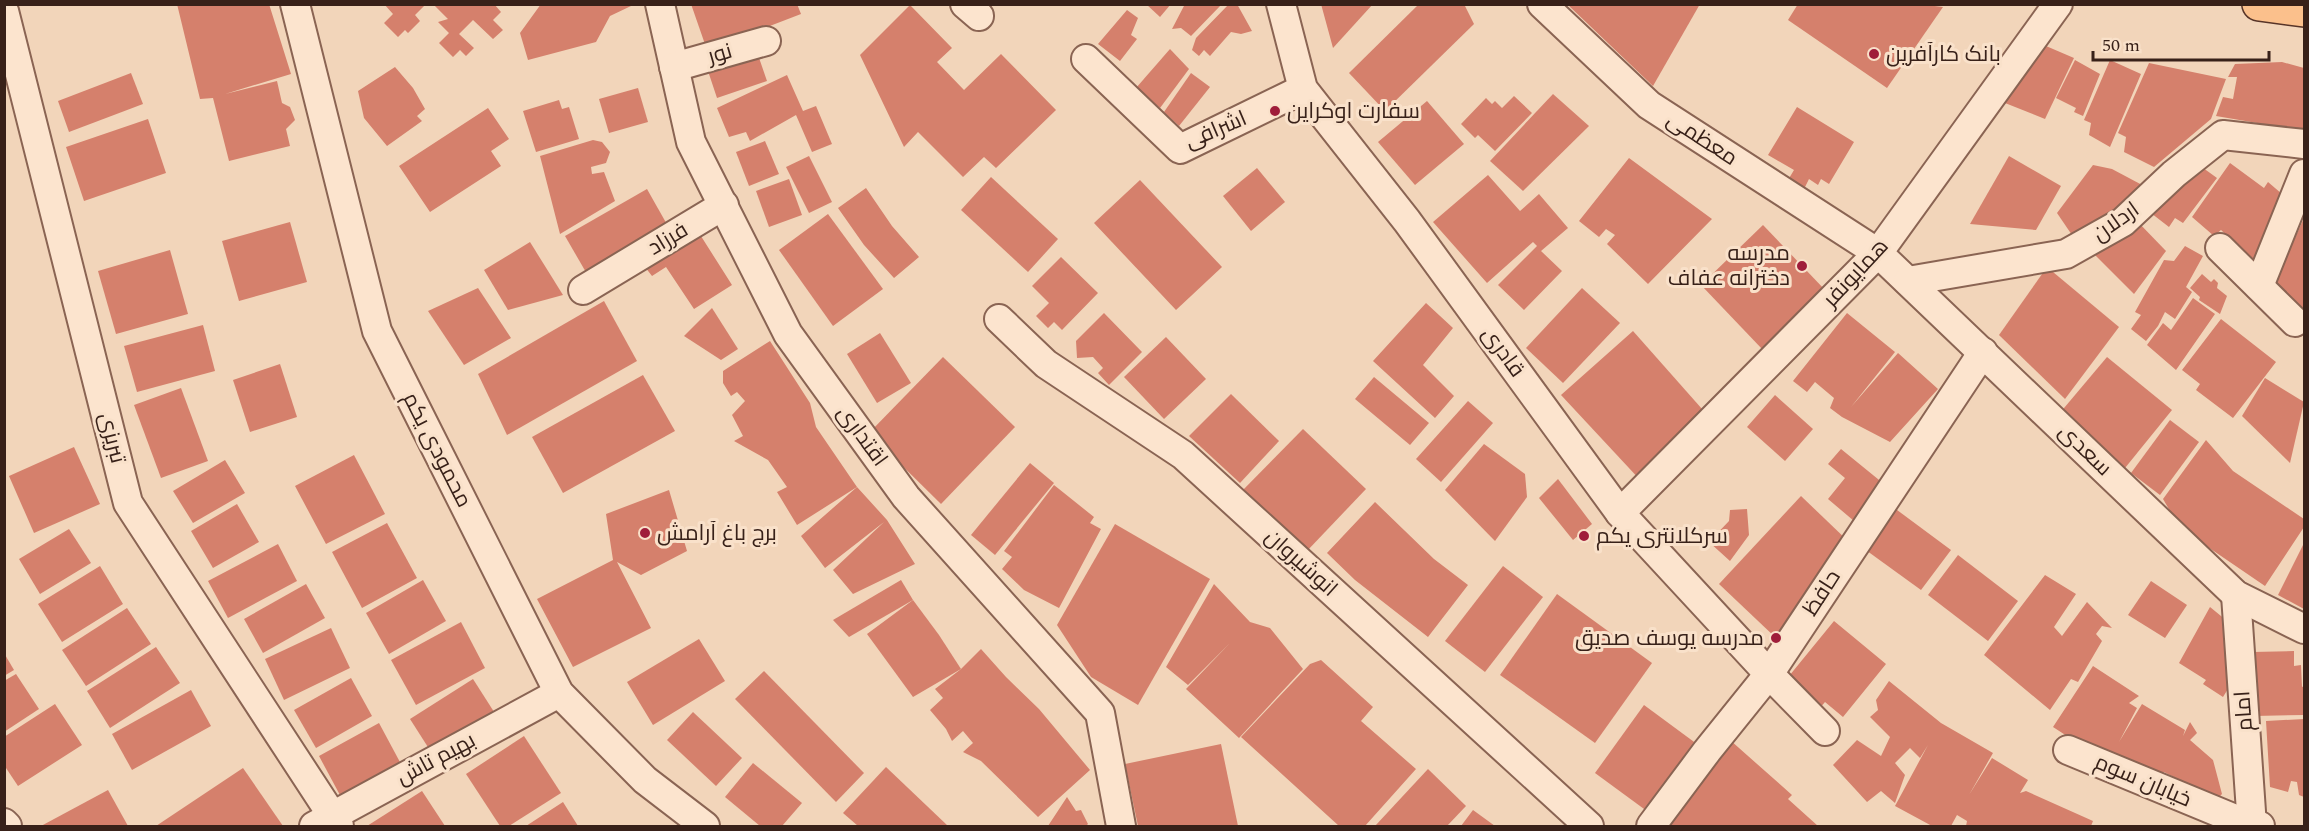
<svg xmlns="http://www.w3.org/2000/svg" width="2309" height="831" font-family="Spectral,Cairo,serif">
<style>
.building{fill:#d5806c}
.lines{fill:none;stroke-linecap:round;stroke-linejoin:round}
.minor-casing{stroke:#8a6453;stroke-width:32}
.major-casing{stroke:#573428;stroke-width:36}
.minor{stroke:#fce4ce;stroke-width:28}
.major{stroke:#fbc08c;stroke-width:33}
.poi-dot{fill:#9f1d3a;stroke:#f9e1ca;stroke-width:2}
.labels{text-anchor:middle;dominant-baseline:central;stroke-width:6;stroke-linejoin:round;paint-order:stroke}
.street-label{font-size:22px;fill:#382119;stroke:#f9e1ca}
.poi-label{font-size:22px;fill:#382119;stroke:#f9e1ca;text-anchor:start}
</style>
<rect width="100%" height="100%" fill="#f2d5ba"/>
<g class="building">
<path d="M 177,4 L 269,4 L 291,74 L 225,94 L 277,81 L 282,103 L 290,107 L 295,120 L 286,129 L 290,146 L 229,161 L 213,98 L 200,99 Z"/>
<path d="M 384,4 L 426,4 L 415,15 L 420,21 L 408,33 L 405,30 L 398,37 L 384,23 L 393,14 Z"/>
<path d="M 433,4 L 494,4 L 501,12 L 493,20 L 503,30 L 493,39 L 473,20 L 459,34 L 474,48 L 466,56 L 460,50 L 453,57 L 439,43 L 449,33 L 438,22 L 448,19 Z"/>
<path d="M 541,4 L 631,4 L 631,6 L 610,16 L 596,42 L 528,60 L 520,33 Z"/>
<path d="M 691,4 L 797,4 L 801,14 L 707,50 Z"/>
<path d="M 1146,4 L 1171,4 L 1160,17 Z"/>
<path d="M 1185,4 L 1222,4 L 1191,36 L 1181,28 L 1172,29 Z"/>
<path d="M 1229,4 L 1237,4 L 1252,31 L 1241,34 L 1231,32 L 1210,56 L 1204,50 L 1199,56 L 1192,50 L 1196,38 Z"/>
<path d="M 1321,4 L 1373,4 L 1333,48 Z"/>
<path d="M 1419,4 L 1464,4 L 1474,24 L 1385,111 L 1349,73 Z"/>
<path d="M 1567,4 L 1700,4 L 1653,86 Z"/>
<path d="M 1798,4 L 1918,4 L 1943,7 L 1887,88 L 1788,20 Z"/>
<path d="M 910,5 L 952,48 L 937,62 L 964,90 L 1001,54 L 1056,110 L 996,168 L 984,157 L 963,177 L 918,132 L 904,147 L 860,55 Z"/>
<path d="M 1127,10 L 1138,18 L 1131,35 L 1137,39 L 1120,61 L 1098,44 Z"/>
<path d="M 2046,46 L 2074,58 L 2045,119 L 2005,103 Z"/>
<path d="M 1170,49 L 1189,69 L 1160,108 L 1136,88 Z"/>
<path d="M 758,55 L 767,81 L 717,98 L 708,71 Z"/>
<path d="M 2075,60 L 2100,74 L 2083,116 L 2074,112 L 2076,108 L 2056,98 Z"/>
<path d="M 2110,60 L 2141,74 L 2110,147 L 2089,135 L 2091,123 L 2084,120 Z"/>
<path d="M 2282,62 L 2304,68 L 2304,131 L 2216,116 L 2223,97 L 2233,99 L 2237,77 L 2228,77 L 2235,64 Z"/>
<path d="M 2149,63 L 2226,79 L 2211,119 L 2154,167 L 2124,152 L 2126,137 L 2118,133 Z"/>
<path d="M 395,67 L 413,88 L 425,109 L 417,116 L 422,121 L 387,146 L 364,118 L 358,91 Z"/>
<path d="M 131,73 L 143,104 L 69,132 L 58,101 Z"/>
<path d="M 1191,73 L 1210,87 L 1179,126 L 1164,112 Z"/>
<path d="M 787,75 L 803,111 L 816,106 L 832,144 L 812,152 L 796,115 L 750,141 L 746,132 L 729,137 L 717,108 Z"/>
<path d="M 638,88 L 648,122 L 609,133 L 599,99 Z"/>
<path d="M 1553,94 L 1589,126 L 1523,191 L 1490,161 Z"/>
<path d="M 1514,96 L 1532,113 L 1495,151 L 1478,135 L 1475,138 L 1461,124 L 1486,98 L 1492,104 L 1495,101 L 1502,108 Z"/>
<path d="M 559,100 L 562,109 L 569,107 L 579,139 L 536,152 L 523,111 Z"/>
<path d="M 1427,101 L 1464,144 L 1415,185 L 1378,142 Z"/>
<path d="M 1797,107 L 1854,142 L 1829,184 L 1821,179 L 1818,185 L 1809,179 L 1804,189 L 1788,180 L 1794,170 L 1768,155 Z"/>
<path d="M 488,108 L 509,139 L 491,151 L 501,166 L 430,212 L 399,166 Z"/>
<path d="M 148,119 L 166,173 L 84,201 L 66,147 Z"/>
<path d="M 593,140 L 602,142 L 610,152 L 606,163 L 591,167 L 592,174 L 604,172 L 615,201 L 560,234 L 540,156 Z"/>
<path d="M 765,141 L 779,174 L 749,186 L 736,152 Z"/>
<path d="M 809,156 L 832,202 L 809,213 L 786,167 Z"/>
<path d="M 2009,156 L 2061,186 L 2036,230 L 1970,224 Z"/>
<path d="M 1629,158 L 1712,219 L 1648,284 L 1607,244 L 1615,235 L 1606,229 L 1599,237 L 1579,221 Z"/>
<path d="M 2230,163 L 2264,188 L 2268,182 L 2282,194 L 2253,260 L 2221,230 L 2214,236 L 2192,217 Z"/>
<path d="M 2093,165 L 2112,169 L 2144,186 L 2112,218 L 2074,238 L 2057,213 Z"/>
<path d="M 2199,165 L 2217,178 L 2183,223 L 2175,218 L 2169,227 L 2147,210 Z"/>
<path d="M 1257,168 L 1285,202 L 1251,231 L 1223,196 Z"/>
<path d="M 1488,175 L 1520,211 L 1539,194 L 1568,228 L 1541,251 L 1562,271 L 1524,310 L 1498,285 L 1537,246 L 1533,242 L 1487,283 L 1433,222 Z"/>
<path d="M 991,177 L 1058,239 L 1028,272 L 961,210 Z"/>
<path d="M 789,179 L 802,215 L 769,227 L 756,191 Z"/>
<path d="M 1140,180 L 1222,267 L 1176,310 L 1094,223 Z"/>
<path d="M 866,188 L 892,226 L 919,257 L 894,278 L 864,245 L 838,208 Z"/>
<path d="M 647,189 L 669,228 L 587,274 L 565,236 Z"/>
<path d="M 828,214 L 883,289 L 833,326 L 779,250 Z"/>
<path d="M 2304,218 L 2304,317 L 2301,316 L 2304,310 L 2275,282 Z"/>
<path d="M 2136,220 L 2166,251 L 2134,294 L 2089,249 Z"/>
<path d="M 290,222 L 307,282 L 239,301 L 222,241 Z"/>
<path d="M 1763,225 L 1826,291 L 1763,350 L 1701,285 Z"/>
<path d="M 699,233 L 732,285 L 694,309 L 666,267 L 652,276 L 645,267 Z"/>
<path d="M 530,242 L 563,295 L 508,310 L 484,270 Z"/>
<path d="M 2185,246 L 2203,256 L 2186,287 L 2192,292 L 2175,319 L 2165,312 L 2158,326 L 2146,341 L 2131,329 L 2141,315 L 2135,312 L 2164,260 L 2174,261 Z"/>
<path d="M 170,250 L 188,314 L 116,334 L 98,271 Z"/>
<path d="M 1061,257 L 1098,293 L 1062,330 L 1054,322 L 1048,328 L 1036,316 L 1049,303 L 1032,286 Z"/>
<path d="M 2047,267 L 2119,327 L 2065,399 L 1999,335 Z"/>
<path d="M 2202,274 L 2211,282 L 2214,279 L 2218,283 L 2217,288 L 2227,296 L 2220,314 L 2199,300 L 2200,297 L 2190,288 Z"/>
<path d="M 478,288 L 511,338 L 464,365 L 428,311 Z"/>
<path d="M 1582,288 L 1620,323 L 1563,383 L 1526,348 Z"/>
<path d="M 2193,298 L 2215,314 L 2176,370 L 2147,345 L 2163,323 L 2171,330 Z"/>
<path d="M 604,301 L 637,361 L 507,435 L 478,374 Z"/>
<path d="M 1426,303 L 1453,328 L 1423,365 L 1454,396 L 1435,418 L 1373,361 Z"/>
<path d="M 712,308 L 738,349 L 721,360 L 684,336 Z"/>
<path d="M 1104,313 L 1142,352 L 1109,385 L 1098,373 L 1103,368 L 1093,357 L 1077,358 L 1076,341 Z"/>
<path d="M 1847,313 L 1895,352 L 1851,407 L 1898,353 L 1938,389 L 1890,442 L 1842,417 L 1830,408 L 1834,398 L 1815,382 L 1807,392 L 1793,381 Z"/>
<path d="M 2221,319 L 2276,362 L 2233,418 L 2196,390 L 2200,384 L 2182,370 Z"/>
<path d="M 203,325 L 215,371 L 137,392 L 124,346 Z"/>
<path d="M 1633,331 L 1710,418 L 1642,482 L 1561,395 Z"/>
<path d="M 880,333 L 911,383 L 877,403 L 847,354 Z"/>
<path d="M 1166,337 L 1206,379 L 1164,419 L 1124,377 Z"/>
<path d="M 770,341 L 810,403 L 816,427 L 857,487 L 797,525 L 777,492 L 787,487 L 768,460 L 734,441 L 743,436 L 732,415 L 745,401 L 737,392 L 731,396 L 723,383 L 723,371 Z"/>
<path d="M 943,357 L 1015,427 L 941,504 L 869,433 Z"/>
<path d="M 2107,357 L 2172,410 L 2125,468 L 2059,414 Z"/>
<path d="M 280,364 L 297,417 L 250,432 L 233,380 Z"/>
<path d="M 643,375 L 675,431 L 563,493 L 532,437 Z"/>
<path d="M 1374,377 L 1429,423 L 1410,445 L 1355,399 Z"/>
<path d="M 2265,378 L 2304,402 L 2290,463 L 2242,416 Z"/>
<path d="M 181,388 L 208,461 L 161,478 L 134,405 Z"/>
<path d="M 1231,394 L 1279,441 L 1240,483 L 1189,436 Z"/>
<path d="M 1775,395 L 1813,429 L 1785,461 L 1747,427 Z"/>
<path d="M 1468,401 L 1493,423 L 1441,482 L 1416,459 Z"/>
<path d="M 2170,420 L 2199,442 L 2160,495 L 2131,473 Z"/>
<path d="M 1303,429 L 1366,489 L 1306,552 L 1241,492 Z"/>
<path d="M 2206,440 L 2233,471 L 2304,519 L 2304,527 L 2265,586 L 2180,528 L 2163,499 Z"/>
<path d="M 1484,444 L 1525,474 L 1527,497 L 1495,541 L 1445,490 Z"/>
<path d="M 74,447 L 100,504 L 34,533 L 9,476 Z"/>
<path d="M 1841,449 L 1884,484 L 1854,521 L 1828,499 L 1845,478 L 1828,464 Z"/>
<path d="M 354,455 L 385,514 L 326,544 L 295,486 Z"/>
<path d="M 225,460 L 245,493 L 193,523 L 173,491 Z"/>
<path d="M 1030,463 L 1054,483 L 995,555 L 971,535 Z"/>
<path d="M 1558,479 L 1592,524 L 1573,540 L 1539,498 Z"/>
<path d="M 1054,485 L 1094,517 L 1090,523 L 1101,529 L 1059,608 L 1024,590 L 1002,569 L 1012,557 L 1004,551 Z"/>
<path d="M 857,487 L 887,520 L 915,564 L 853,594 L 833,570 L 884,522 L 825,568 L 801,536 Z"/>
<path d="M 669,490 L 687,551 L 641,575 L 617,562 L 651,628 L 573,667 L 537,599 L 613,560 L 606,514 Z"/>
<path d="M 1801,496 L 1849,542 L 1776,638 L 1719,584 Z"/>
<path d="M 1375,502 L 1434,559 L 1468,585 L 1428,637 L 1355,580 L 1327,553 Z"/>
<path d="M 237,504 L 259,542 L 213,568 L 191,531 Z"/>
<path d="M 1893,507 L 1951,550 L 1921,590 L 1863,548 Z"/>
<path d="M 1747,509 L 1749,535 L 1730,561 L 1709,542 L 1729,521 L 1730,510 Z"/>
<path d="M 387,523 L 417,578 L 362,608 L 332,552 Z"/>
<path d="M 1115,524 L 1210,579 L 1138,705 L 1091,677 L 1057,625 Z"/>
<path d="M 69,529 L 91,563 L 40,594 L 19,559 Z"/>
<path d="M 2304,543 L 2304,609 L 2278,595 Z"/>
<path d="M 278,544 L 297,581 L 228,618 L 208,581 Z"/>
<path d="M 1958,555 L 2018,601 L 1988,641 L 1928,595 Z"/>
<path d="M 100,566 L 123,604 L 62,642 L 38,604 Z"/>
<path d="M 1503,566 L 1543,597 L 1485,672 L 1445,641 Z"/>
<path d="M 2045,575 L 2076,594 L 2054,627 L 2062,636 L 2087,602 L 2112,628 L 2102,626 L 2096,634 L 2102,641 L 2078,682 L 2071,679 L 2050,710 L 1984,655 Z"/>
<path d="M 423,580 L 446,621 L 389,654 L 366,613 Z"/>
<path d="M 901,580 L 913,600 L 849,637 L 833,620 Z"/>
<path d="M 2151,581 L 2187,605 L 2165,638 L 2128,615 Z"/>
<path d="M 306,584 L 325,618 L 263,653 L 244,619 Z"/>
<path d="M 1214,584 L 1250,622 L 1270,628 L 1303,669 L 1239,738 L 1186,689 L 1230,643 L 1188,685 L 1166,667 Z"/>
<path d="M 1557,594 L 1652,663 L 1595,743 L 1500,675 Z"/>
<path d="M 913,600 L 939,635 L 961,669 L 913,697 L 867,634 Z"/>
<path d="M 2210,607 L 2232,625 L 2231,684 L 2223,697 L 2203,684 L 2206,680 L 2179,663 Z"/>
<path d="M 127,608 L 151,644 L 86,686 L 62,650 Z"/>
<path d="M 1834,621 L 1886,664 L 1843,717 L 1825,702 L 1819,709 L 1785,681 Z"/>
<path d="M 461,622 L 485,668 L 416,705 L 391,660 Z"/>
<path d="M 331,628 L 350,668 L 284,700 L 265,659 Z"/>
<path d="M 699,639 L 725,681 L 653,725 L 627,682 Z"/>
<path d="M 156,647 L 180,683 L 110,728 L 87,691 Z"/>
<path d="M 981,649 L 1006,677 L 1039,709 L 1090,770 L 1038,817 L 981,761 L 963,752 L 973,743 L 963,731 L 952,741 L 946,729 L 930,710 L 943,698 L 935,689 L 961,669 Z"/>
<path d="M 2294,651 L 2294,666 L 2301,665 L 2302,687 L 2304,686 L 2304,715 L 2254,716 L 2252,652 Z"/>
<path d="M 4,653 L 14,670 L 4,676 Z"/>
<path d="M 1321,660 L 1373,707 L 1361,721 L 1416,769 L 1365,826 L 1339,826 L 1241,737 L 1310,664 Z"/>
<path d="M 2093,666 L 2139,696 L 2129,703 L 2137,708 L 2119,742 L 2142,704 L 2185,730 L 2183,736 L 2190,722 L 2197,733 L 2190,740 L 2213,760 L 2222,794 L 2217,799 L 2164,772 L 2156,779 L 2104,760 L 2053,727 Z"/>
<path d="M 764,671 L 864,773 L 836,802 L 735,699 Z"/>
<path d="M 16,674 L 39,709 L 4,732 L 4,681 Z"/>
<path d="M 351,678 L 372,716 L 316,748 L 294,710 Z"/>
<path d="M 473,679 L 496,715 L 433,755 L 410,719 Z"/>
<path d="M 1889,681 L 1941,723 L 1993,753 L 1969,795 L 1992,758 L 2028,780 L 2020,793 L 2026,791 L 2093,821 L 2091,826 L 1966,826 L 1967,821 L 1957,815 L 1951,826 L 1932,826 L 1895,806 L 1928,745 L 1920,758 L 1910,748 L 1895,763 L 1905,775 L 1895,803 L 1881,791 L 1867,802 L 1833,765 L 1857,740 L 1881,756 L 1890,737 L 1870,717 L 1878,710 L 1876,700 Z"/>
<path d="M 191,690 L 211,726 L 132,770 L 112,734 Z"/>
<path d="M 55,704 L 82,745 L 18,786 L 4,765 L 4,737 Z"/>
<path d="M 1644,705 L 1705,750 L 1655,817 L 1595,773 Z"/>
<path d="M 693,712 L 742,758 L 716,786 L 667,740 Z"/>
<path d="M 2304,719 L 2304,797 L 2299,795 L 2297,782 L 2291,781 L 2288,792 L 2270,787 L 2266,721 Z"/>
<path d="M 379,723 L 401,764 L 341,797 L 319,756 Z"/>
<path d="M 524,736 L 561,793 L 509,826 L 500,826 L 466,774 Z"/>
<path d="M 1730,740 L 1792,795 L 1788,799 L 1818,826 L 1668,826 Z"/>
<path d="M 1221,744 L 1238,826 L 1138,826 L 1125,764 Z"/>
<path d="M 753,763 L 802,803 L 782,826 L 760,826 L 725,797 Z"/>
<path d="M 886,767 L 948,826 L 858,826 L 843,813 Z"/>
<path d="M 243,768 L 283,826 L 156,826 Z"/>
<path d="M 1428,769 L 1466,806 L 1447,826 L 1375,826 Z"/>
<path d="M 108,790 L 128,826 L 41,826 Z"/>
<path d="M 422,791 L 445,826 L 367,826 Z"/>
<path d="M 1067,797 L 1076,811 L 1081,810 L 1088,824 L 1086,826 L 1048,826 Z"/>
<path d="M 563,802 L 578,826 L 526,826 Z"/>
<path d="M 1473,810 L 1495,826 L 1461,826 Z"/>
</g>
<g class="lines">
<g class="minor-casing">
<g id="minor">
<path d="M 295,4 L 377,331 L 559,693 L 645,780 L 705,826"/>
<path d="M 660,4 L 691,142 L 788,334 L 906,497 L 1100,713 L 1121,826"/>
<path d="M 965,4 L 979,16"/>
<path d="M 1281,4 L 1303,89 L 1407,221 L 1620,513 L 1769,674 L 1825,731"/>
<path d="M 1542,4 L 1649,105 L 1878,253 L 2236,595 L 2304,629"/>
<path d="M 4,11 L 128,503 L 339,826"/>
<path d="M 1086,59 L 1180,149 L 1303,89"/>
<path d="M 674,67 L 766,41"/>
<path d="M 2220,248 L 2295,322"/>
<path d="M 1908,281 L 2066,254 L 2123,222 L 2174,174 L 2223,135 L 2304,144"/>
<path d="M 2259,286 L 2304,174"/>
<path d="M 583,290 L 724,205"/>
<path d="M 999,319 L 1046,364 L 1183,455 L 1589,826"/>
<path d="M 1620,513 L 1878,253 L 2058,4"/>
<path d="M 2236,595 L 2252,826"/>
<path d="M 2068,750 L 2252,826 L 2260,826"/>
<path d="M 4,823 L 7,826"/>
<path d="M 314,826 L 559,693"/>
<path d="M 1651,826 L 1707,751 L 1769,674 L 1983,352"/>
</g>
</g>
<g class="major-casing">
<path id="major" d="M 2259,4 L 2304,10"/>
</g>
<use href="#minor" class="minor"/>
<use href="#major" class="major"/>
</g>
<g class="poi-dot">
<circle cx="1874" cy="54" r="6"/>
<circle cx="1275" cy="111" r="6"/>
<circle cx="1802" cy="266" r="6"/>
<circle cx="645" cy="533" r="6"/>
<circle cx="1584" cy="536" r="6"/>
<circle cx="1776" cy="638" r="6"/>
</g>
<g class="labels">
<g class="street-label">
<text transform="translate(720 54) rotate(-16)">نور</text>
<text transform="translate(1216 130) rotate(-23)">اشرافی</text>
<text transform="translate(1702 139) rotate(33)">معظمی</text>
<text transform="translate(2116 222) rotate(-35)">اردلان</text>
<text transform="translate(668 239) rotate(-31)">فرزاد</text>
<text transform="translate(1856 273) rotate(-47)">همایونفر</text>
<text transform="translate(1503 352) rotate(54)">قادری</text>
<text transform="translate(862 436) rotate(54)">اقتداری</text>
<text transform="translate(112 438) rotate(76)">تبریزی</text>
<text transform="translate(437 450) rotate(63)">محمودی یکم</text>
<text transform="translate(2085 450) rotate(44)">سعدی</text>
<text transform="translate(1301 563) rotate(42)">انوشیروان</text>
<text transform="translate(1822 593) rotate(-57)">حافظ</text>
<text transform="translate(2244 711) rotate(-94)">امام</text>
<text transform="translate(436 759) rotate(-28)">بهیم تاش</text>
<text transform="translate(2143 781) rotate(23)">خیابان سوم</text>
</g>
<g class="poi-label">
<text x="1886" y="54">بانک کارآفرین</text>
<text x="1287" y="111">سفارت اوکراین</text>
<text x="1790" y="253" text-anchor="end">مدرسه<tspan x="1790" dy="25">دخترانه عفاف</tspan></text>
<text x="657" y="533">برج باغ آرامش</text>
<text x="1596" y="536">سرکلانتری یکم</text>
<text x="1764" y="638" text-anchor="end">مدرسه یوسف صدیق</text>
</g>
</g>
<rect width="2309" height="831" fill="none" stroke="#382119" stroke-width="12"/>
<path d="M2093 51v9h176v-9" fill="none" stroke="#382119" stroke-width="3"/>
<text x="2102" y="51" font-size="18" fill="#382119" stroke="#f9e1ca" stroke-width="4.5" paint-order="stroke">50 m</text>
</svg>
